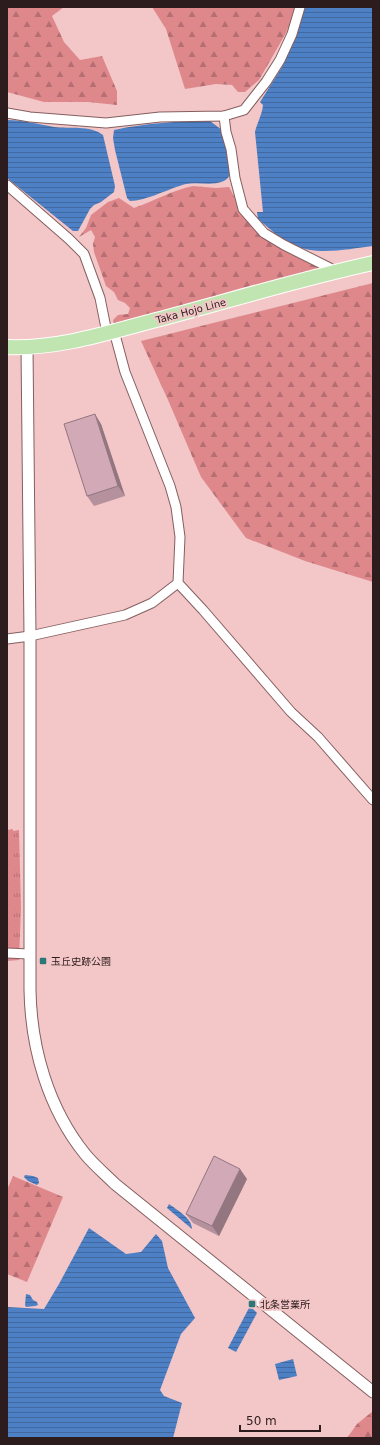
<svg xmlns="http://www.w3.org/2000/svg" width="380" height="1445" font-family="'DejaVu Sans','Noto Sans JP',sans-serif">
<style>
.grass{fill:url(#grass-tufts)}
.forest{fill:url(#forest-firs)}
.water{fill:url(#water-rules)}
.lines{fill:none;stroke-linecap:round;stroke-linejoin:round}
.minor-casing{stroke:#855f60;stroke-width:11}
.tertiary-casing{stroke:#855f60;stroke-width:13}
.primary-casing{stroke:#fff;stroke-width:16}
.minor{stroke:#fff;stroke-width:9}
.tertiary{stroke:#fff;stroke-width:11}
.primary{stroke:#c1e5b1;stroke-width:14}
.wall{fill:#b5919d}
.shaded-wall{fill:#937680}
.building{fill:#d2a9b7;stroke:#937680}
.poi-dot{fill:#2d7778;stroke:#f3c6c7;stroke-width:1.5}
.labels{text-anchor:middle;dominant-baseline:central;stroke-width:4;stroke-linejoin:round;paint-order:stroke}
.street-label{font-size:10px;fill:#2c1c1d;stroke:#f3c6c7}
.poi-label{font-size:10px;fill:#2c1c1d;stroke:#f3c6c7;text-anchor:start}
</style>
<defs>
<pattern id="grass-tufts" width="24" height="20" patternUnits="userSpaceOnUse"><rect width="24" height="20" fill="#df888c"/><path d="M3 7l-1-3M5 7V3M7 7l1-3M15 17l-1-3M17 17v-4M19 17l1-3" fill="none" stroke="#b56e72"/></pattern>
<pattern id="forest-firs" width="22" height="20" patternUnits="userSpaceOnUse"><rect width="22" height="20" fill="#df888c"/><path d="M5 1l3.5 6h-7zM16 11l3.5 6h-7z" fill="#b56e72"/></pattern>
<pattern id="water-rules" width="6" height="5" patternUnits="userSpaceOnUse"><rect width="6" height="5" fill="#4e80c5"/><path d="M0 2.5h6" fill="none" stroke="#41689f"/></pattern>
</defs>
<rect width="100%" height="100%" fill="#f3c6c7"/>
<path class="grass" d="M 13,829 L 13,831 L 19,830 L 21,908 L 19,960 L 7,961 L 7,830 Z"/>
<g class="forest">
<path d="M 7,7 L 64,7 L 52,16 L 64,42 L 80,60 L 102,56 L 117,91 L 117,105 L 88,102 L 44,102 L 7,92 Z"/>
<path d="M 152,7 L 296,7 L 286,33 L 259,80 L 245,92 L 238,92 L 232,85 L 216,84 L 185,89 L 166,29 Z"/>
<path d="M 193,186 L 216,188 L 229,187 L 240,207 L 289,253 L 293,253 L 320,267 L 319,270 L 115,329 L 113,320 L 118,315 L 128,314 L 130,308 L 125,303 L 118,300 L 114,292 L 106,286 L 94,252 L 93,244 L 95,237 L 91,230 L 79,237 L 86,228 L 91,215 L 108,202 L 119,198 L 134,208 C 154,201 173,190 193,186 Z"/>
<path d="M 373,283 L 373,582 L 305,561 L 246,538 L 201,477 L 168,400 L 141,341 Z"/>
<path d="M 13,1176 L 63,1197 L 27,1282 L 7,1274 L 7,1190 Z"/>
<path d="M 373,1411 L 373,1438 L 347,1438 L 357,1424 Z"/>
</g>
<g class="water">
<path d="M 304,7 L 373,7 L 373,246 C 348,249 317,256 293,245 C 280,239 269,228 258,219 L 257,212 L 263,212 L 255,132 C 257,123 262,115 263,105 L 260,102 L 282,67 L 298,31 Z"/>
<path d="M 7,120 C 23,120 38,124 54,127 C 69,129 90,125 103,135 L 115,186 L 114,192 L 101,202 L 94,205 L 90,209 L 78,231 L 73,231 L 7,178 Z"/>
<path d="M 210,121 L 222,130 L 226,147 L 230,175 C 222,189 200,181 186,184 C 170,188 146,201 130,201 L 127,198 L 115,150 L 113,138 L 114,130 C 147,123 177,121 210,121 Z"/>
<path d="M 25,1175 L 33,1176 L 38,1178 L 39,1183 L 37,1185 L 28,1181 L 24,1177 Z"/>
<path d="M 169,1204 C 177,1210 192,1218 192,1229 L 167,1208 Z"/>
<path d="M 89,1228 L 126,1254 L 141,1252 L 156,1234 L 162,1241 L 168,1268 L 195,1318 L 181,1334 L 160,1390 L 164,1396 L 182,1403 L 173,1438 L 7,1438 L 7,1307 L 44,1309 L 59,1284 Z"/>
<path d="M 26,1294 L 30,1295 L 33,1300 L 37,1302 L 38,1305 L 35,1306 L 26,1307 L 25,1305 Z"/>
<path d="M 250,1306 L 257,1313 L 236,1352 L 228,1348 Z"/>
<path d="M 293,1359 L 297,1376 L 279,1380 L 275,1364 Z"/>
</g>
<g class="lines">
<g class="minor-casing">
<g id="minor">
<path d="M 7,113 L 30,117 L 106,123 L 160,117 L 224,116 L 244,110 L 266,82 L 280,60 L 292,34 L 300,7"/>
<path d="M 224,116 L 226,132 L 231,149 L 235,178 L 243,209 L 264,233 L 284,245 L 330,268 L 331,272"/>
<path d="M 7,185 L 69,239 L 84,254 L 100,298 L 107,333"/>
<path d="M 114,331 L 125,372 L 170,486 L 176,507 L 180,537 L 178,583 L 203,610 L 291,712 L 318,737 L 373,800"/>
<path d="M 7,639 L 30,636 L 125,615 L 152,603 L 178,583"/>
<path d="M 7,953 L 29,954"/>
</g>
</g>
<g class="tertiary-casing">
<path id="tertiary" d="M 27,347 L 30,636 L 30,990 C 31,1048 48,1108 85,1154 C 94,1165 105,1174 115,1184 L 373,1392"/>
</g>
<g class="primary-casing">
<path id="primary" d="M 7,347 C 58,349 107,333 156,320 C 228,301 300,279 373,263"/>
</g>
<use href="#minor" class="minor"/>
<use href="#tertiary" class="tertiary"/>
<use href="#primary" class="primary"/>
</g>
<g class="wall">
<path d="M 101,424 L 125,496 L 94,506 L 87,496 Z"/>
<path d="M 247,1179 L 219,1236 L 193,1223 L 186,1214 Z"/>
</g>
<g class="shaded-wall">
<path d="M 95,414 L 101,424 L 125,496 L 118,486 Z"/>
<path d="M 240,1169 L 247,1179 L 219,1236 L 212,1226 Z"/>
</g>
<g class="building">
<path d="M 95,414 L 118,486 L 87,496 L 64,424 Z"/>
<path d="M 214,1156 L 240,1169 L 212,1226 L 186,1214 Z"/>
</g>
<g class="poi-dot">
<rect x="39" y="957" width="8" height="8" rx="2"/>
<rect x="248" y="1300" width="8" height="8" rx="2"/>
</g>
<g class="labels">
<g class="street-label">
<text transform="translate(191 311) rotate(-15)">Taka Hojo Line</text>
</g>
<g class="poi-label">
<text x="51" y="961">玉丘史跡公園</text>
<text x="260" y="1304">北条営業所</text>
</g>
</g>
<rect width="380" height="1445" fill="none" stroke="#2c1c1d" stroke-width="16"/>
<path d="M240 1425v6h80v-6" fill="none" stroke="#2c1c1d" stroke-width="2"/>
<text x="246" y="1425" font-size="12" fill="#2c1c1d" stroke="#f3c6c7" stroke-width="3" paint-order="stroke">50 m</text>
</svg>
